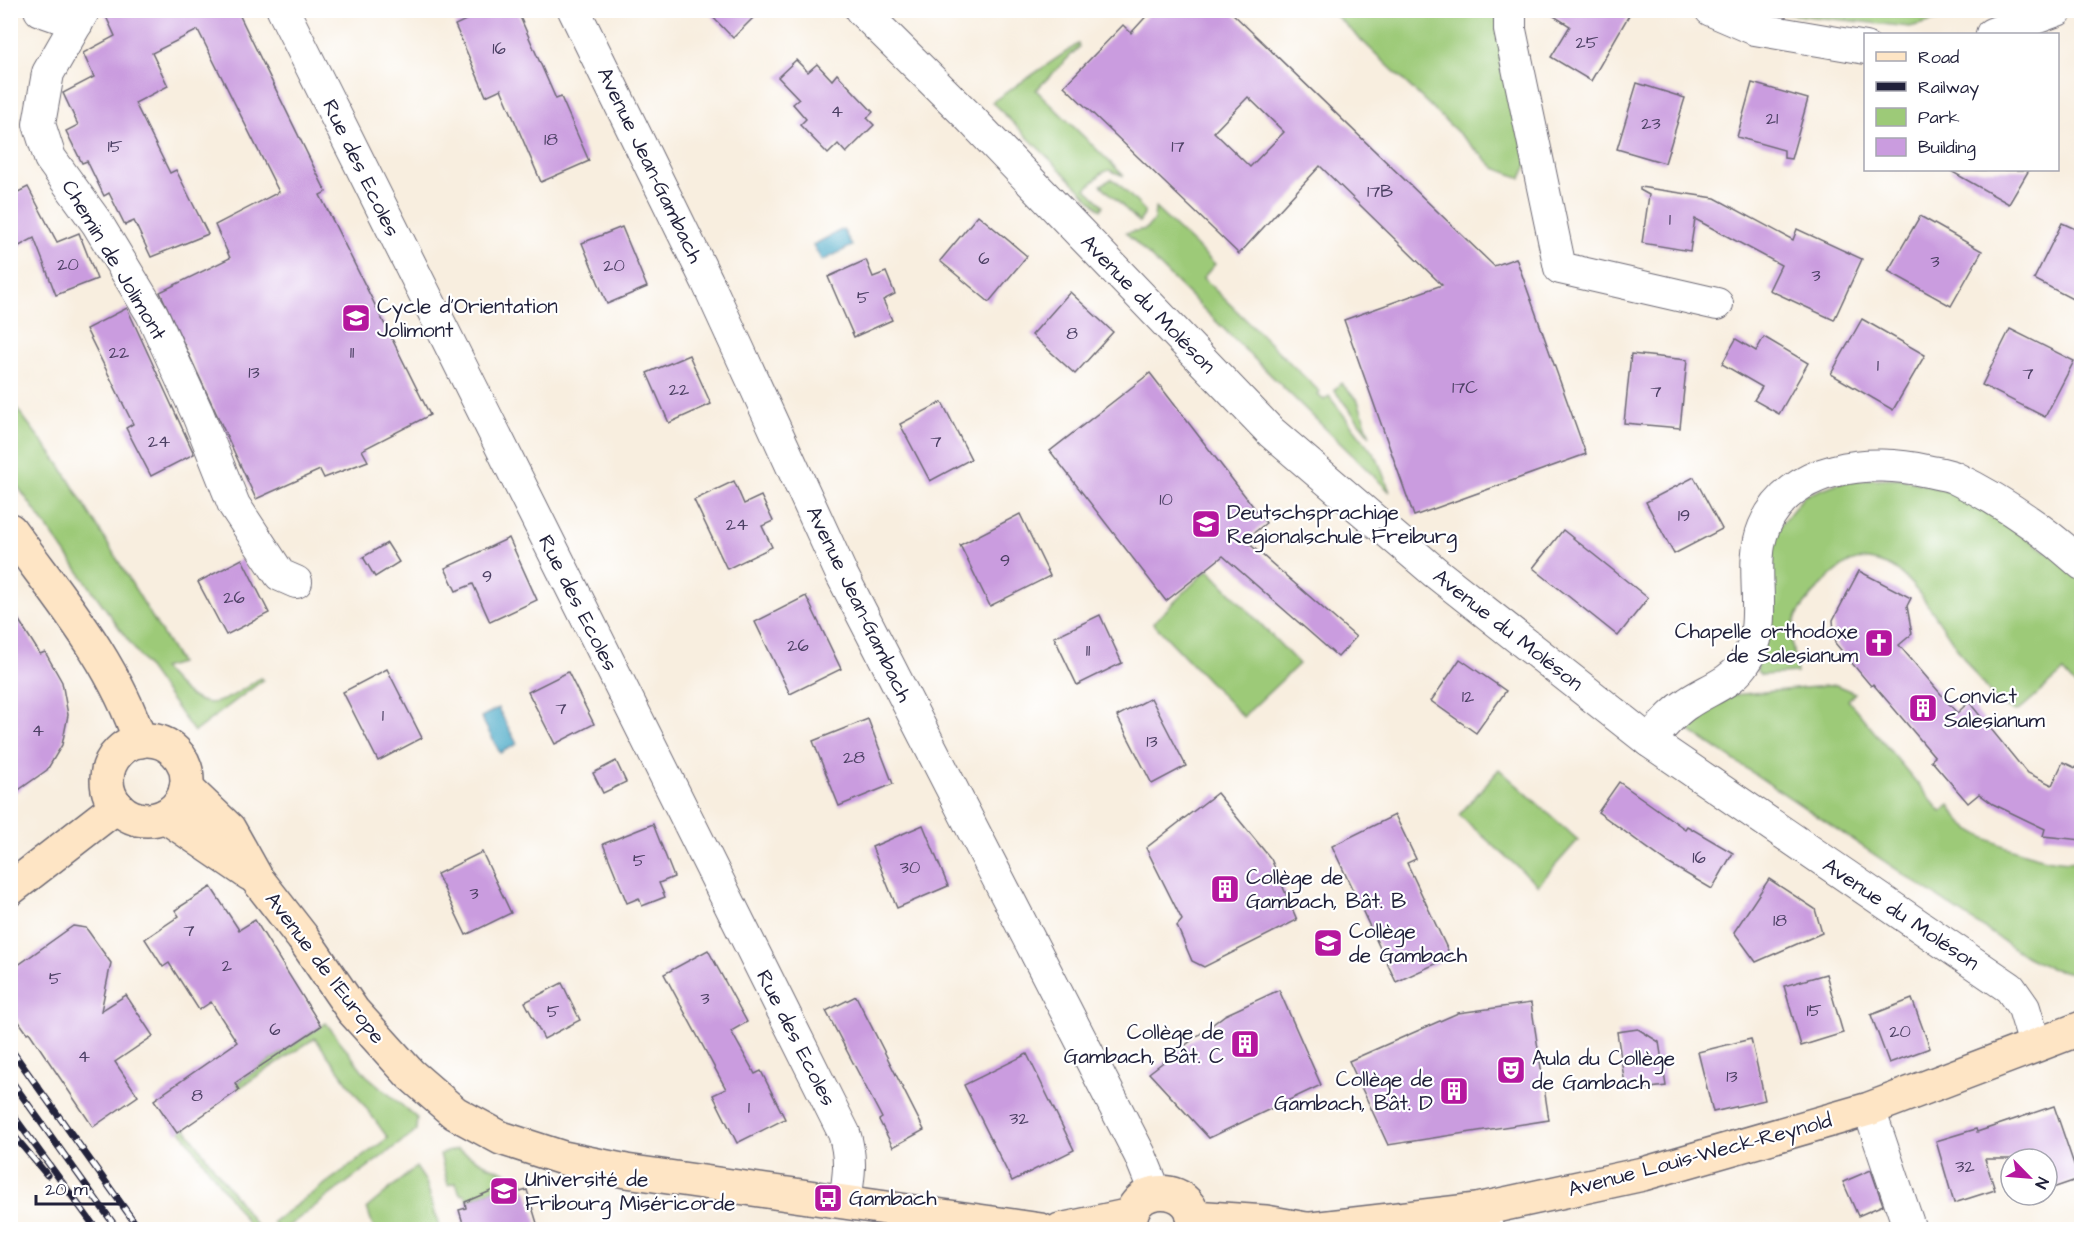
<svg xmlns="http://www.w3.org/2000/svg" width="2092" height="1240" font-family="'Architects Daughter',sans-serif">
<style>
.green{fill:#9dca78;stroke:#60765a;stroke-width:1.5}
.water{fill:#47a8c6;stroke:#346580;stroke-width:1.5}
.building{fill:#ca9cdf;fill-rule:evenodd}
.lines{fill:none;stroke-linecap:round;stroke-linejoin:round}
.minor-casing{stroke:#6d6974;stroke-width:34}
.secondary-casing{stroke:#6d6974;stroke-width:36}
.minor{stroke:#fff;stroke-width:32}
.secondary{stroke:#fee5c5;stroke-width:33}
.rail-casing{stroke:#22223b;stroke-width:7}
.rail{stroke:#fff;stroke-width:4.5;stroke-dasharray:14;stroke-linecap:butt}
.labels{text-anchor:middle;dominant-baseline:central;stroke-width:4.5;stroke-linejoin:round;paint-order:stroke}
.number-label{font-size:18px;fill:#4c4064}
.street-label{font-size:21px;fill:#22223b;stroke:#fff}
.poi-label{font-size:21px;fill:#22223b;stroke:#fff;text-anchor:start}
</style>
<rect width="100%" height="100%" fill="#fff"/>
<filter id="ink" filterUnits="userSpaceOnUse"><feTurbulence type="fractalNoise" baseFrequency=".0167" numOctaves="2"/><feDisplacementMap in="SourceGraphic" scale="12" xChannelSelector="R" yChannelSelector="G"/><feConvolveMatrix kernelMatrix="1 2 1 2 8 2 1 2 1" color-interpolation-filters="sRGB"/></filter>
<filter id="wash" filterUnits="userSpaceOnUse"><feTurbulence type="fractalNoise" baseFrequency=".008" numOctaves="4" result="noise"/><feDisplacementMap in="SourceGraphic" scale="24" xChannelSelector="R" yChannelSelector="G"/><feGaussianBlur stdDeviation="1.35" result="paint"/><feColorMatrix in="noise" values="0 0 0 0 0 0 0 0 0 0 0 0 0 0 0 0 0 1.4 0 .05"/><feComposite in="paint" operator="in"/></filter>
<g filter="url(#wash)">
<rect width="100%" height="100%" fill="#f8eedf"/>
<g class="green">
<path d="M 1331,11 L 1502,11 L 1529,161 L 1521,178 L 1495,168 Z"/>
<path d="M 1759,11 L 1971,10 L 1971,11 L 1910,27 Z"/>
<path d="M 1078,44 L 1079,47 L 1036,90 L 1124,176 L 1109,170 L 1102,173 L 1086,189 L 1103,205 L 1101,210 L 992,102 Z"/>
<path d="M 1111,179 L 1117,182 L 1144,210 L 1144,215 L 1139,222 L 1101,185 Z"/>
<path d="M 1155,208 L 1215,264 L 1203,278 L 1320,392 L 1318,395 L 1324,400 L 1329,396 L 1377,458 L 1390,492 L 1126,233 L 1146,229 L 1154,220 Z"/>
<path d="M 1341,383 L 1358,401 L 1370,436 L 1334,390 Z"/>
<path d="M 11,401 L 60,465 L 180,663 L 162,668 C 201,714 213,711 260,678 L 263,680 L 194,732 L 11,477 Z"/>
<path d="M 1899,478 L 1964,495 L 2068,566 L 2081,580 L 2081,692 L 2063,672 L 2018,711 C 1983,713 1930,584 1889,566 C 1880,562 1863,557 1853,561 C 1837,566 1798,607 1794,623 C 1789,639 1794,657 1797,673 L 1761,675 L 1757,671 L 1772,536 L 1804,496 L 1846,480 Z"/>
<path d="M 1208,569 L 1299,664 L 1243,717 L 1153,623 Z"/>
<path d="M 1836,685 L 1855,693 L 1848,700 L 1941,812 L 1950,805 C 1954,811 1958,820 1963,824 C 1983,842 2056,868 2081,860 L 2081,975 L 2050,968 L 2027,957 L 1680,724 L 1717,700 L 1733,695 Z"/>
<path d="M 1499,769 L 1578,840 L 1538,885 L 1459,815 Z"/>
<path d="M 326,1023 L 366,1075 L 417,1118 L 416,1131 L 283,1230 L 279,1229 L 273,1222 L 388,1138 L 315,1038 L 183,1125 L 259,1229 L 249,1229 L 245,1219 L 176,1124 Z"/>
<path d="M 457,1149 L 489,1166 L 520,1178 L 524,1191 L 520,1192 L 518,1186 L 498,1188 L 468,1200 L 465,1195 L 460,1194 L 456,1183 L 448,1185 L 440,1154 Z"/>
<path d="M 416,1167 L 426,1182 L 440,1229 L 374,1229 L 367,1208 Z"/>
</g>
<g class="water">
<path d="M 843,229 L 852,246 L 822,261 L 813,245 Z"/>
<path d="M 498,708 L 517,744 L 500,753 L 481,717 Z"/>
</g>
<g id="blocks">
<g class="building">
<path d="M 103,10 L 237,10 L 326,192 L 320,195 L 430,415 L 362,450 L 368,461 L 324,478 L 320,470 L 256,499 L 160,292 L 230,258 L 215,225 L 279,192 L 198,30 L 152,53 L 168,86 L 135,103 L 170,173 L 176,170 L 208,234 L 151,257 L 134,221 L 125,225 L 109,193 L 104,196 L 87,161 L 82,163 L 66,131 L 78,125 L 63,93 L 94,77 L 83,53 L 115,36 Z"/>
<path d="M 487,10 L 517,10 L 556,99 L 561,97 L 589,161 L 541,182 L 501,89 L 486,96 L 455,25 Z"/>
<path d="M 706,10 L 761,10 L 733,38 Z"/>
<path d="M 1152,10 L 1229,10 L 1494,266 L 1516,258 L 1586,454 L 1414,516 L 1344,320 L 1442,285 L 1320,166 L 1239,254 L 1064,86 L 1123,25 L 1131,33 ZM 1248,97 L 1284,132 L 1250,167 L 1214,132 Z"/>
<path d="M 1544,10 L 1632,10 L 1591,81 L 1551,57 L 1570,26 Z"/>
<path d="M 796,60 L 808,72 L 817,64 L 832,80 L 837,74 L 873,112 L 867,118 L 874,125 L 846,153 L 838,144 L 828,154 L 800,125 L 806,119 L 793,104 L 799,99 L 778,77 Z"/>
<path d="M 1637,83 L 1685,98 L 1665,163 L 1617,149 Z"/>
<path d="M 1752,83 L 1808,99 L 1791,159 L 1784,158 L 1784,150 L 1737,137 Z"/>
<path d="M 1949,170 L 2029,170 L 2009,204 Z"/>
<path d="M 28,187 L 57,242 L 79,233 L 97,279 L 56,295 L 34,238 L 10,251 L 10,196 Z"/>
<path d="M 1640,187 L 1715,198 L 1793,240 L 1797,229 L 1862,259 L 1834,320 L 1769,290 L 1781,265 L 1695,219 L 1690,251 L 1642,243 L 1649,195 L 1640,190 Z"/>
<path d="M 978,215 L 1027,256 L 989,302 L 940,261 Z"/>
<path d="M 1920,216 L 1982,251 L 1951,306 L 1888,271 Z"/>
<path d="M 2062,223 L 2082,232 L 2082,304 L 2034,279 Z"/>
<path d="M 622,227 L 647,287 L 607,304 L 582,243 Z"/>
<path d="M 866,260 L 873,277 L 886,272 L 895,294 L 883,300 L 892,320 L 854,337 L 828,277 Z"/>
<path d="M 1070,292 L 1113,332 L 1075,374 L 1032,335 Z"/>
<path d="M 127,308 L 194,454 L 151,476 L 126,428 L 133,424 L 86,329 Z"/>
<path d="M 1862,319 L 1925,355 L 1893,410 L 1831,374 Z"/>
<path d="M 2010,329 L 2074,361 L 2045,417 L 1982,385 Z"/>
<path d="M 1764,337 L 1808,363 L 1779,414 L 1754,400 L 1762,387 L 1722,364 L 1736,339 L 1756,351 Z"/>
<path d="M 1631,354 L 1687,360 L 1680,428 L 1624,423 Z"/>
<path d="M 689,355 L 711,404 L 669,423 L 647,373 Z"/>
<path d="M 1150,373 L 1266,523 L 1245,540 L 1356,637 L 1338,657 L 1223,556 L 1166,601 L 1050,451 Z"/>
<path d="M 942,402 L 971,459 L 930,481 L 900,424 Z"/>
<path d="M 1694,477 L 1722,529 L 1674,554 L 1646,502 Z"/>
<path d="M 734,481 L 744,504 L 761,496 L 773,521 L 762,526 L 772,547 L 727,569 L 694,500 Z"/>
<path d="M 1020,514 L 1050,576 L 990,606 L 960,545 Z"/>
<path d="M 1563,530 L 1648,598 L 1618,636 L 1533,568 Z"/>
<path d="M 509,538 L 537,600 L 490,622 L 473,584 L 456,591 L 445,568 Z"/>
<path d="M 387,543 L 399,562 L 375,577 L 363,557 Z"/>
<path d="M 242,559 L 269,613 L 226,635 L 198,582 Z"/>
<path d="M 1859,571 L 1911,598 L 1907,606 L 1912,634 L 1899,645 L 1957,713 L 1969,702 L 2026,772 L 2052,785 L 2063,762 L 2082,771 L 2082,840 L 2043,836 L 2045,829 L 1993,804 L 1979,794 L 1968,803 L 1931,760 L 1935,757 L 1873,684 L 1871,686 L 1835,643 L 1833,620 Z"/>
<path d="M 806,596 L 841,669 L 790,694 L 755,622 Z"/>
<path d="M 10,606 L 40,654 L 45,652 L 62,682 L 68,715 L 62,745 L 47,770 L 10,796 Z"/>
<path d="M 1100,615 L 1122,663 L 1077,685 L 1054,637 Z"/>
<path d="M 1460,659 L 1506,691 L 1476,733 L 1431,701 Z"/>
<path d="M 387,669 L 422,738 L 378,761 L 343,692 Z"/>
<path d="M 568,672 L 594,724 L 555,744 L 528,692 Z"/>
<path d="M 1151,698 L 1186,766 L 1152,784 L 1117,716 Z"/>
<path d="M 868,719 L 893,784 L 839,806 L 813,741 Z"/>
<path d="M 616,761 L 626,782 L 603,793 L 593,773 Z"/>
<path d="M 1619,782 L 1685,829 L 1687,826 L 1733,853 L 1712,889 L 1668,863 L 1598,812 Z"/>
<path d="M 1217,793 L 1271,859 L 1297,920 L 1204,967 L 1192,961 L 1177,926 L 1182,920 L 1146,848 Z"/>
<path d="M 1395,815 L 1416,859 L 1407,863 L 1451,957 L 1396,982 L 1332,846 Z"/>
<path d="M 653,824 L 674,877 L 659,883 L 665,897 L 642,906 L 639,898 L 627,903 L 603,844 Z"/>
<path d="M 923,825 L 948,886 L 897,908 L 872,847 Z"/>
<path d="M 482,852 L 511,913 L 466,935 L 437,874 Z"/>
<path d="M 1769,879 L 1815,909 L 1822,933 L 1756,962 L 1734,932 Z"/>
<path d="M 211,887 L 239,930 L 255,920 L 321,1026 L 235,1083 L 239,1090 L 177,1133 L 154,1100 L 237,1042 L 211,1002 L 199,1010 L 169,963 L 163,967 L 145,939 L 179,916 L 175,910 Z"/>
<path d="M 73,926 L 86,928 L 111,963 L 101,1011 L 126,995 L 153,1036 L 115,1062 L 138,1096 L 93,1127 L 29,1032 L 27,1033 L 10,1009 L 10,971 Z"/>
<path d="M 708,950 L 747,1022 L 731,1031 L 755,1074 L 761,1071 L 785,1119 L 737,1143 L 713,1095 L 726,1089 L 664,974 Z"/>
<path d="M 1826,974 L 1843,1033 L 1801,1046 L 1784,986 Z"/>
<path d="M 562,983 L 580,1020 L 544,1039 L 525,1002 Z"/>
<path d="M 1279,990 L 1321,1085 L 1209,1138 L 1149,1073 L 1225,1015 Z"/>
<path d="M 856,996 L 924,1130 L 893,1147 L 879,1120 L 882,1118 L 826,1011 Z"/>
<path d="M 1912,999 L 1930,1048 L 1889,1063 L 1871,1015 Z"/>
<path d="M 1531,1003 L 1549,1120 L 1388,1145 L 1349,1061 L 1458,1013 Z"/>
<path d="M 1638,1029 L 1659,1042 L 1666,1086 L 1626,1091 L 1617,1032 Z"/>
<path d="M 1751,1039 L 1765,1100 L 1713,1112 L 1698,1052 Z"/>
<path d="M 1027,1054 L 1074,1150 L 1012,1181 L 964,1085 Z"/>
<path d="M 2054,1106 L 2079,1179 L 2047,1190 L 2047,1159 L 1985,1159 L 1995,1190 L 1954,1203 L 1936,1141 L 1976,1129 L 1977,1132 Z"/>
<path d="M 1871,1170 L 1883,1205 L 1858,1216 L 1843,1182 Z"/>
<path d="M 518,1186 L 520,1192 L 527,1190 L 539,1230 L 465,1230 L 459,1210 L 466,1208 L 465,1202 L 498,1188 Z"/>
</g>
</g>
</g>
<g filter="url(#ink)">
<use href="#blocks" fill-opacity="0" stroke="#6d6974" stroke-width="1.5"/>
<g class="lines">
<g class="minor-casing">
<g id="minor">
<path d="M 40,10 L 77,23"/>
<path d="M 84,10 L 48,73 L 39,124 L 50,158 L 97,223 L 152,314 L 198,415 L 234,505 L 280,575 L 296,582"/>
<path d="M 283,10 L 844,1133 C 852,1158 849,1176 845,1201"/>
<path d="M 574,10 L 707,281 L 842,575 L 1140,1155 L 1155,1192"/>
<path d="M 861,10 L 966,114 L 1271,432 L 1436,573 L 1649,741 L 2010,988 L 2024,1008 L 2035,1045"/>
<path d="M 1510,10 L 1510,30 L 1560,268 L 1717,304"/>
<path d="M 1711,10 L 1755,29 L 1866,48"/>
<path d="M 1992,34 L 2057,10"/>
<path d="M 1649,741 C 1661,728 1672,713 1688,703 C 1707,690 1729,684 1743,665 C 1773,626 1746,570 1764,527 C 1790,465 1871,458 1927,471 C 1936,473 1946,474 1953,477 C 1999,499 2044,530 2082,564"/>
<path d="M 1869,1109 L 1910,1230"/>
<path d="M 1477,1210 L 1488,1230"/>
</g>
</g>
<g class="secondary-casing">
<g id="secondary">
<path d="M 10,530 C 60,599 113,660 140,741"/>
<circle cx="147" cy="780" r="40"/>
<path d="M 186,788 L 229,829 L 257,879 L 303,938 L 353,1011 L 410,1074 L 455,1113 L 501,1138 L 563,1158 L 626,1171 L 1041,1230"/>
<path d="M 165,816 L 250,874"/>
<path d="M 10,889 L 117,806"/>
<path d="M 1193,1217 L 1266,1222 L 1306,1229"/>
<path d="M 1060,1230 L 1131,1215"/>
<path d="M 1131,1230 C 1123,1179 1202,1181 1193,1230"/>
<path d="M 1303,1230 L 1477,1210 L 1643,1174 L 1869,1109 L 2082,1028"/>
</g>
</g>
<use href="#minor" class="minor"/>
<use href="#secondary" class="secondary"/>
<g class="rail-casing">
<g id="rail">
<path d="M 10,1048 L 140,1230"/>
<path d="M 10,1079 L 118,1230"/>
<path d="M 10,1111 L 97,1230"/>
<path d="M 10,1131 L 47,1175"/>
</g>
</g>
<use href="#rail" class="rail"/>
</g>
</g>
<defs>
<g id="school-square" transform="scale(1.5)"><rect x="-9" y="-9" width="18" height="18" rx="4" fill="#b5179e" stroke="#fff"/><path d="M0-5L7-2L0 1L-7-2ZM-4 1L0 2.5L4 1V4Q0 6-4 4Z" fill="#fff"/></g>
<g id="church-square" transform="scale(1.5)"><rect x="-9" y="-9" width="18" height="18" rx="4" fill="#b5179e" stroke="#fff"/><path d="M-1.2-6h2.4v3.5h3.3v2.4h-3.3V6h-2.4V-.1h-3.3v-2.4h3.3Z" fill="#fff"/></g>
<g id="building-square" transform="scale(1.5)"><rect x="-9" y="-9" width="18" height="18" rx="4" fill="#b5179e" stroke="#fff"/><path d="M-4-6H4V6H1V3H-1V6H-4ZM-2.5-4.3h1.7v1.8h-1.7ZM.8-4.3h1.7v1.8H.8ZM-2.5-1h1.7V.8h-1.7ZM.8-1h1.7V.8H.8Z" fill="#fff"/></g>
<g id="theatre-square" transform="scale(1.5)"><rect x="-9" y="-9" width="18" height="18" rx="4" fill="#b5179e" stroke="#fff"/><path d="M-5-5.5Q0-4 5-5.5V0Q5 5 0 6Q-5 5-5 0ZM-3.3-2.5H-1v1.5H-3.3ZM1-2.5H3.3v1.5H1ZM-2.8 1Q0 5.5 2.8 1Z" fill="#fff"/></g>
<g id="university-square" transform="scale(1.5)"><rect x="-9" y="-9" width="18" height="18" rx="4" fill="#b5179e" stroke="#fff"/><path d="M0-5L7-2L0 1L-7-2ZM-4 1L0 2.5L4 1V4Q0 6-4 4Z" fill="#fff"/></g>
<g id="bus-square" transform="scale(1.5)"><rect x="-9" y="-9" width="18" height="18" rx="4" fill="#b5179e" stroke="#fff"/><path d="M-5-6H5V4H4V6H2V4H-2V6H-4V4H-5ZM-3.5-4V0h7V-4ZM-3.5 1.2v1.5H-2V1.2ZM2 1.2v1.5H3.5V1.2Z" fill="#fff"/></g>
</defs>
<g fill-rule="evenodd">
<use href="#school-square" x="356" y="318"/>
<use href="#school-square" x="1206" y="524"/>
<use href="#church-square" x="1879" y="643"/>
<use href="#building-square" x="1923" y="708"/>
<use href="#building-square" x="1225" y="889"/>
<use href="#school-square" x="1328" y="943"/>
<use href="#building-square" x="1245" y="1044"/>
<use href="#theatre-square" x="1511" y="1070"/>
<use href="#building-square" x="1454" y="1091"/>
<use href="#university-square" x="504" y="1191"/>
<use href="#bus-square" x="828" y="1198"/>
</g>
<g class="labels">
<g class="number-label">
<text x="1587" y="42">25</text>
<text x="499" y="48">16</text>
<text x="837" y="111">4</text>
<text x="1772" y="118">21</text>
<text x="1651" y="123">23</text>
<text x="551" y="139">18</text>
<text x="115" y="146">15</text>
<text x="1178" y="146">17</text>
<text x="1380" y="191">17B</text>
<text x="1670" y="219">1</text>
<text x="984" y="258">6</text>
<text x="1935" y="261">3</text>
<text x="68" y="264">20</text>
<text x="614" y="265">20</text>
<text x="1816" y="275">3</text>
<text x="863" y="297">5</text>
<text x="1072" y="333">8</text>
<text x="119" y="352">22</text>
<text x="352" y="352">11</text>
<text x="1878" y="365">1</text>
<text x="254" y="372">13</text>
<text x="2028" y="373">7</text>
<text x="1465" y="387">17C</text>
<text x="679" y="389">22</text>
<text x="1656" y="391">7</text>
<text x="159" y="441">24</text>
<text x="936" y="441">7</text>
<text x="1166" y="499">10</text>
<text x="1684" y="515">19</text>
<text x="737" y="524">24</text>
<text x="1005" y="560">9</text>
<text x="487" y="576">9</text>
<text x="234" y="597">26</text>
<text x="798" y="645">26</text>
<text x="1088" y="650">11</text>
<text x="1468" y="696">12</text>
<text x="561" y="708">7</text>
<text x="383" y="715">1</text>
<text x="38" y="730">4</text>
<text x="1152" y="741">13</text>
<text x="854" y="757">28</text>
<text x="1699" y="857">16</text>
<text x="639" y="860">5</text>
<text x="910" y="867">30</text>
<text x="474" y="893">3</text>
<text x="1780" y="920">18</text>
<text x="189" y="930">7</text>
<text x="227" y="965">2</text>
<text x="55" y="978">5</text>
<text x="705" y="998">3</text>
<text x="1814" y="1010">15</text>
<text x="553" y="1011">5</text>
<text x="275" y="1029">6</text>
<text x="1900" y="1031">20</text>
<text x="84" y="1056">4</text>
<text x="1732" y="1076">13</text>
<text x="197" y="1095">8</text>
<text x="749" y="1107">1</text>
<text x="1019" y="1118">32</text>
<text x="1965" y="1166">32</text>
</g>
<g class="street-label">
<text transform="translate(650 165) rotate(64)">Avenue Jean-Gambach</text>
<text transform="translate(361 168) rotate(64)">Rue des Ecoles</text>
<text transform="translate(114 260) rotate(59)">Chemin de Jolimont</text>
<text transform="translate(1148 304) rotate(46)">Avenue du Moléson</text>
<text transform="translate(578 603) rotate(63)">Rue des Ecoles</text>
<text transform="translate(859 604) rotate(64)">Avenue Jean-Gambach</text>
<text transform="translate(1508 630) rotate(38)">Avenue du Moléson</text>
<text transform="translate(1901 914) rotate(34)">Avenue du Moléson</text>
<text transform="translate(325 968) rotate(53)">Avenue de l'Europe</text>
<text transform="translate(796 1038) rotate(63)">Rue des Ecoles</text>
<text transform="translate(1700 1155) rotate(-15)">Avenue Louis-Weck-Reynold</text>
</g>
<g class="poi-label">
<text x="377" y="306">Cycle d'Orientation<tspan x="377" dy="24">Jolimont</tspan></text>
<text x="1227" y="512">Deutschsprachige<tspan x="1227" dy="24">Regionalschule Freiburg</tspan></text>
<text x="1858" y="631" text-anchor="end">Chapelle orthodoxe<tspan x="1858" dy="24">de Salesianum</tspan></text>
<text x="1944" y="696">Convict<tspan x="1944" dy="24">Salesianum</tspan></text>
<text x="1246" y="877">Collège de<tspan x="1246" dy="24">Gambach, Bât. B</tspan></text>
<text x="1349" y="931">Collège<tspan x="1349" dy="24">de Gambach</tspan></text>
<text x="1224" y="1032" text-anchor="end">Collège de<tspan x="1224" dy="24">Gambach, Bât. C</tspan></text>
<text x="1532" y="1058">Aula du Collège<tspan x="1532" dy="24">de Gambach</tspan></text>
<text x="1433" y="1079" text-anchor="end">Collège de<tspan x="1433" dy="24">Gambach, Bât. D</tspan></text>
<text x="525" y="1179">Université de<tspan x="525" dy="24">Fribourg Miséricorde</tspan></text>
<text x="849" y="1198">Gambach</text>
</g>
</g>
<rect width="2092" height="1240" fill="none" stroke="#fff" stroke-width="36"/>
<rect x="1864" y="33" width="195" height="138" fill="#ffffff" stroke="#a7a7b1" stroke-width="1.5"/>
<rect x="1876" y="52" width="30" height="9" fill="#fee5c5" stroke="#a7a7b1" stroke-width="1.5"/>
<text x="1918" y="63" font-size="18" fill="#22223b">Road</text>
<rect x="1876" y="82" width="30" height="9" fill="#22223b" stroke="#a7a7b1" stroke-width="1.5"/>
<text x="1918" y="93" font-size="18" fill="#22223b">Railway</text>
<rect x="1876" y="108" width="30" height="18" fill="#9dca78" stroke="#a7a7b1" stroke-width="1.5"/>
<text x="1918" y="123" font-size="18" fill="#22223b">Park</text>
<rect x="1876" y="138" width="30" height="18" fill="#ca9cdf" stroke="#a7a7b1" stroke-width="1.5"/>
<text x="1918" y="153" font-size="18" fill="#22223b">Building</text>
<g transform="translate(2029 1177) rotate(115)"><circle r="28" fill="#ffffff" stroke="#a7a7b1" stroke-width="1.5"/>
<path d="M0-4.5L10 22L0 15L-10 22Z" fill="#b5179e"/>
<text y="-9" font-size="16" font-weight="bold" text-anchor="middle" fill="#22223b">N</text>
</g>
<path d="M36 1195v9h82v-9" fill="none" stroke="#22223b" stroke-width="3"/>
<text x="45" y="1195" font-size="18" fill="#22223b" stroke="#ffffff" stroke-width="4.5" paint-order="stroke">20 m</text>
</svg>
